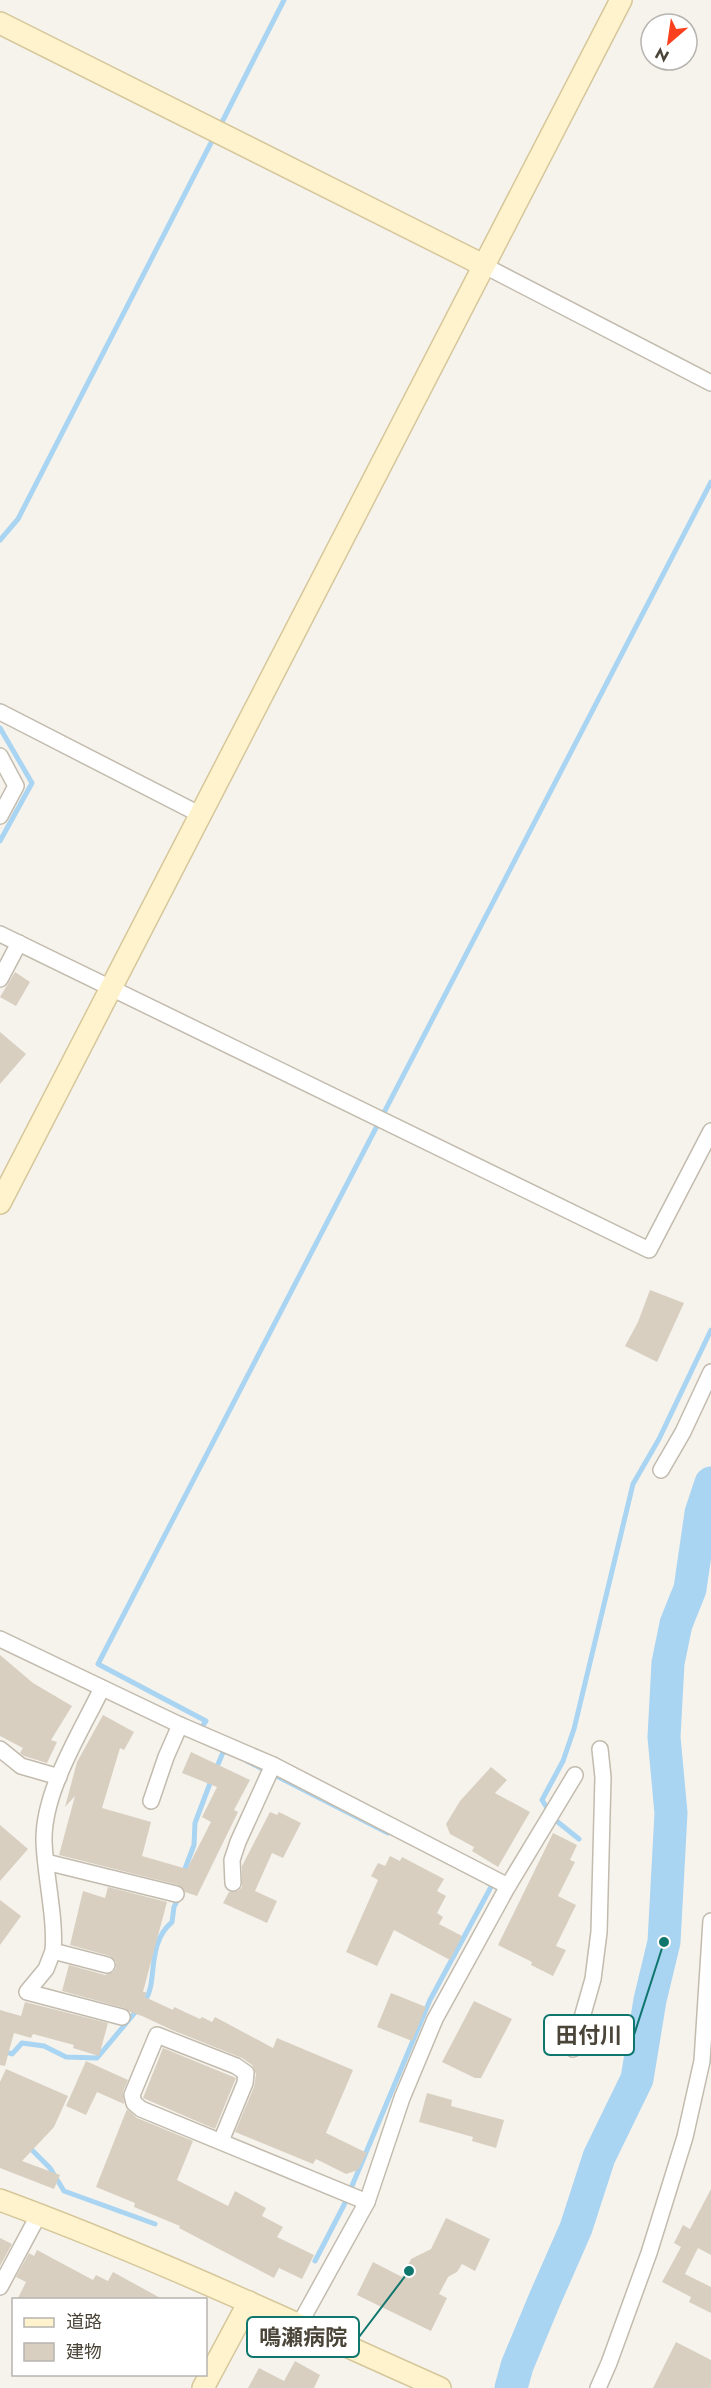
<svg xmlns="http://www.w3.org/2000/svg" width="711" height="2388" font-family="Jost,'Noto Sans JP',sans-serif">
<style>
.lines{fill:none;stroke-linecap:round;stroke-linejoin:round}
.stream{stroke:#a9d4f2;stroke-width:5}
.river{stroke:#a9d4f2;stroke-width:33}
.building{fill:#d8cfc1}
.street-casing{stroke:#c2bbae;stroke-width:18}
.secondary-casing{stroke:#d6c79b;stroke-width:24}
.street{stroke:#fff;stroke-width:15}
.secondary{stroke:#fff3cd;stroke-width:21}
.leader{fill:none;stroke:#0f766e;stroke-width:2}
.callout-dot{fill:#0f766e;stroke:#fff;stroke-width:2}
.callout{fill:#fff;stroke:#0f766e;stroke-width:2}
.callout-label{font-size:22px;text-anchor:middle;font-weight:bold;fill:#4b4439}
</style>
<rect width="100%" height="100%" fill="#f6f3ec"/>
<g class="lines">
<g class="stream">
<path d="M 219,128 L 284,0"/>
<path d="M 0,540 L 18,519 L 214,137"/>
<path d="M 0,728 L 32,783 L 0,841"/>
<path d="M 199,1731 L 206,1721 L 98,1664 L 711,482"/>
<path d="M 247,1761 L 388,1833"/>
<path d="M 216,1769 L 224,1750"/>
<path d="M 579,1839 L 554,1819 L 542,1800 L 563,1761 L 574,1729 L 633,1484 L 659,1439 L 711,1330"/>
<path d="M 183,1874 L 194,1845 L 195,1823 L 212,1778"/>
<path d="M 144,2002 C 159,1983 145,1945 172,1922 L 174,1907 L 183,1889 L 183,1884"/>
<path d="M 0,2050 L 12,2054 L 22,2043 L 44,2046 L 66,2057 L 97,2058 L 138,2009"/>
<path d="M 28,2146 L 50,2168 L 64,2191 L 155,2224"/>
<path d="M 315,2261 L 344,2205 L 430,2000 L 492,1885 L 488,1883"/>
</g>
<path class="river" d="M 511,2388 L 517,2366 L 544,2301 L 576,2228 L 599,2157 L 637,2079 L 650,2000 L 664,1942 L 671,1813 L 664,1737 L 668,1663 L 676,1624 L 690,1589 L 701,1513 L 711,1483"/>
</g>
<g class="building">
<path d="M 15,972 L 30,982 L 16,1006 L 0,997 Z"/>
<path d="M 0,1032 L 26,1054 L 0,1084 Z"/>
<path d="M 650,1290 L 684,1303 L 657,1362 L 625,1346 L 638,1322 Z"/>
<path d="M 0,1655 L 33,1683 L 72,1706 L 51,1740 L 57,1742 L 47,1763 L 24,1756 L 20,1753 L 23,1748 L 0,1736 Z"/>
<path d="M 103,1715 L 134,1732 L 124,1750 L 120,1748 L 102,1808 L 151,1822 L 142,1856 L 187,1869 L 211,1822 L 202,1817 L 217,1787 L 182,1773 L 191,1752 L 250,1780 L 234,1810 L 238,1812 L 197,1896 L 185,1892 L 178,1885 L 59,1855 L 75,1796 L 65,1807 L 77,1762 Z"/>
<path d="M 491,1767 L 507,1780 L 495,1793 L 530,1812 L 498,1867 L 472,1851 L 474,1847 L 450,1834 L 446,1824 L 460,1801 Z"/>
<path d="M 270,1812 L 277,1815 L 279,1812 L 301,1823 L 283,1858 L 272,1853 L 255,1891 L 277,1901 L 267,1923 L 223,1903 L 229,1892 L 238,1891 L 242,1887 L 242,1866 Z"/>
<path d="M 0,1825 L 28,1849 L 0,1881 Z"/>
<path d="M 553,1833 L 577,1845 L 570,1860 L 575,1862 L 558,1896 L 576,1905 L 556,1946 L 566,1950 L 553,1976 L 531,1965 L 532,1962 L 498,1945 Z"/>
<path d="M 390,1856 L 400,1861 L 402,1857 L 444,1879 L 437,1891 L 446,1896 L 437,1913 L 443,1917 L 439,1924 L 462,1936 L 450,1960 L 394,1930 L 377,1966 L 346,1952 L 378,1880 L 371,1876 L 378,1863 L 385,1866 Z"/>
<path d="M 108,1887 L 167,1902 L 143,1992 L 146,1992 L 145,1997 L 173,2010 L 174,2007 L 200,2019 L 202,2017 L 212,2022 L 215,2017 L 273,2048 L 277,2038 L 353,2070 L 326,2133 L 367,2153 L 358,2170 L 346,2174 L 316,2159 L 313,2164 L 235,2132 L 254,2087 L 256,2074 L 252,2065 L 242,2058 L 172,2030 L 142,2016 L 130,2012 L 124,2008 L 62,1991 L 69,1965 L 105,1975 L 113,1972 L 116,1968 L 116,1962 L 110,1956 L 70,1945 L 83,1891 L 105,1898 Z"/>
<path d="M 0,1900 L 21,1916 L 0,1945 Z"/>
<path d="M 391,1993 L 426,2007 L 412,2041 L 377,2027 Z"/>
<path d="M 474,2001 L 512,2019 L 481,2078 L 475,2078 L 442,2062 Z"/>
<path d="M 25,2002 L 108,2023 L 99,2056 L 73,2048 L 74,2045 L 33,2034 L 31,2038 L 14,2033 L 5,2066 L 0,2065 L 0,2010 L 21,2016 Z"/>
<path d="M 163,2048 L 236,2078 L 215,2129 L 143,2098 Z"/>
<path d="M 86,2061 L 128,2080 L 123,2092 L 124,2104 L 97,2092 L 86,2115 L 66,2106 Z"/>
<path d="M 6,2069 L 68,2096 L 54,2127 L 22,2161 L 60,2175 L 54,2189 L 0,2168 L 0,2082 Z"/>
<path d="M 427,2093 L 452,2100 L 451,2106 L 504,2120 L 496,2148 L 472,2141 L 473,2137 L 419,2122 Z"/>
<path d="M 127,2109 L 137,2118 L 193,2141 L 177,2180 L 228,2206 L 235,2191 L 266,2208 L 262,2216 L 283,2227 L 277,2237 L 314,2255 L 302,2279 L 279,2268 L 274,2278 L 179,2228 L 180,2226 L 134,2207 L 135,2203 L 96,2187 Z"/>
<path d="M 711,2189 L 711,2255 L 698,2248 L 685,2274 L 711,2287 L 711,2313 L 689,2302 L 691,2297 L 662,2282 L 681,2247 L 674,2243 L 683,2225 L 690,2229 Z"/>
<path d="M 446,2218 L 490,2239 L 475,2271 L 462,2264 L 457,2272 L 448,2277 L 439,2294 L 447,2298 L 431,2331 L 357,2295 L 373,2262 L 402,2277 L 411,2259 L 431,2249 Z"/>
<path d="M 0,2238 L 12,2244 L 0,2266 Z"/>
<path d="M 37,2250 L 93,2280 L 96,2275 L 108,2281 L 113,2272 L 164,2300 L 17,2300 L 26,2282 L 16,2277 L 29,2253 L 34,2256 Z"/>
<path d="M 676,2342 L 711,2360 L 711,2388 L 653,2388 Z"/>
<path d="M 295,2361 L 320,2375 L 314,2388 L 248,2388 L 259,2368 L 284,2381 Z"/>
</g>
<g class="lines">
<g class="street-casing">
<g id="street">
<path d="M 483,265 L 711,383"/>
<path d="M 0,712 L 201,815"/>
<path d="M 0,756 L 16,786 L 0,816"/>
<path d="M 0,934 L 649,1250 L 711,1131"/>
<path d="M 0,979 L 19,943"/>
<path d="M 661,1470 L 683,1432 L 711,1372"/>
<path d="M 0,1639 L 180,1725 L 273,1765 L 508,1886"/>
<path d="M 102,1688 C 81,1732 43,1791 44,1841 C 45,1875 56,1919 53,1951 L 46,1969 L 27,1992 L 122,2017"/>
<path d="M 0,1749 L 21,1766 L 59,1777"/>
<path d="M 151,1801 L 166,1757 L 180,1725"/>
<path d="M 46,1862 L 176,1894"/>
<path d="M 233,1883 L 232,1860 L 238,1842 L 273,1765"/>
<path d="M 53,1951 L 107,1965"/>
<path d="M 573,2049 L 593,1979 L 599,1932 L 603,1777 L 600,1749"/>
<path d="M 221,2141 L 245,2083 L 246,2073 L 236,2066 L 157,2035 L 132,2095 L 134,2103 L 141,2109 L 367,2202"/>
<path d="M 0,2287 L 39,2214"/>
<path d="M 299,2325 L 367,2202 L 402,2098 L 435,2019 L 508,1886 L 575,1775"/>
<path d="M 598,2388 L 609,2363 L 649,2253 L 685,2137 L 702,2061 L 711,1921"/>
</g>
</g>
<g class="secondary-casing">
<g id="secondary">
<path d="M 0,23 L 483,265"/>
<path d="M 0,1203 L 621,0"/>
<path d="M 0,2200 C 150,2255 294,2323 440,2388"/>
<path d="M 203,2388 L 249,2302"/>
</g>
</g>
<use href="#street" class="street"/>
<use href="#secondary" class="secondary"/>
</g>
<path class="leader" d="M664 1942L634 2035M409 2271L359 2337"/>
<g class="callout-dot">
<circle cx="664" cy="1942" r="6"/>
<circle cx="409" cy="2271" r="6"/>
</g>
<g class="callout">
<rect x="544" y="2015" width="90" height="40" rx="6"/>
<rect x="247" y="2317" width="112" height="40" rx="6"/>
</g>
<g class="callout-label">
<text x="589" y="2043">田付川</text>
<text x="303" y="2345">鳴瀬病院</text>
</g>
<rect x="12" y="2298" width="195" height="78" fill="#ffffff" stroke="#b7b4b0" stroke-width="1.5"/>
<rect x="24" y="2318" width="30" height="9" fill="#fff3cd" stroke="#b7b4b0" stroke-width="1.5"/>
<text x="66" y="2328" font-size="18" fill="#4b4439">道路</text>
<rect x="24" y="2343" width="30" height="18" fill="#d8cfc1" stroke="#b7b4b0" stroke-width="1.5"/>
<text x="66" y="2358" font-size="18" fill="#4b4439">建物</text>
<g transform="translate(669 42) rotate(209)"><circle r="28" fill="#ffffff" stroke="#b7b4b0" stroke-width="1.5"/>
<path d="M0-4.5L10 22L0 15L-10 22Z" fill="#fc3f1d"/>
<text y="-9" font-size="16" font-weight="bold" text-anchor="middle" fill="#4b4439">N</text>
</g>
</svg>
